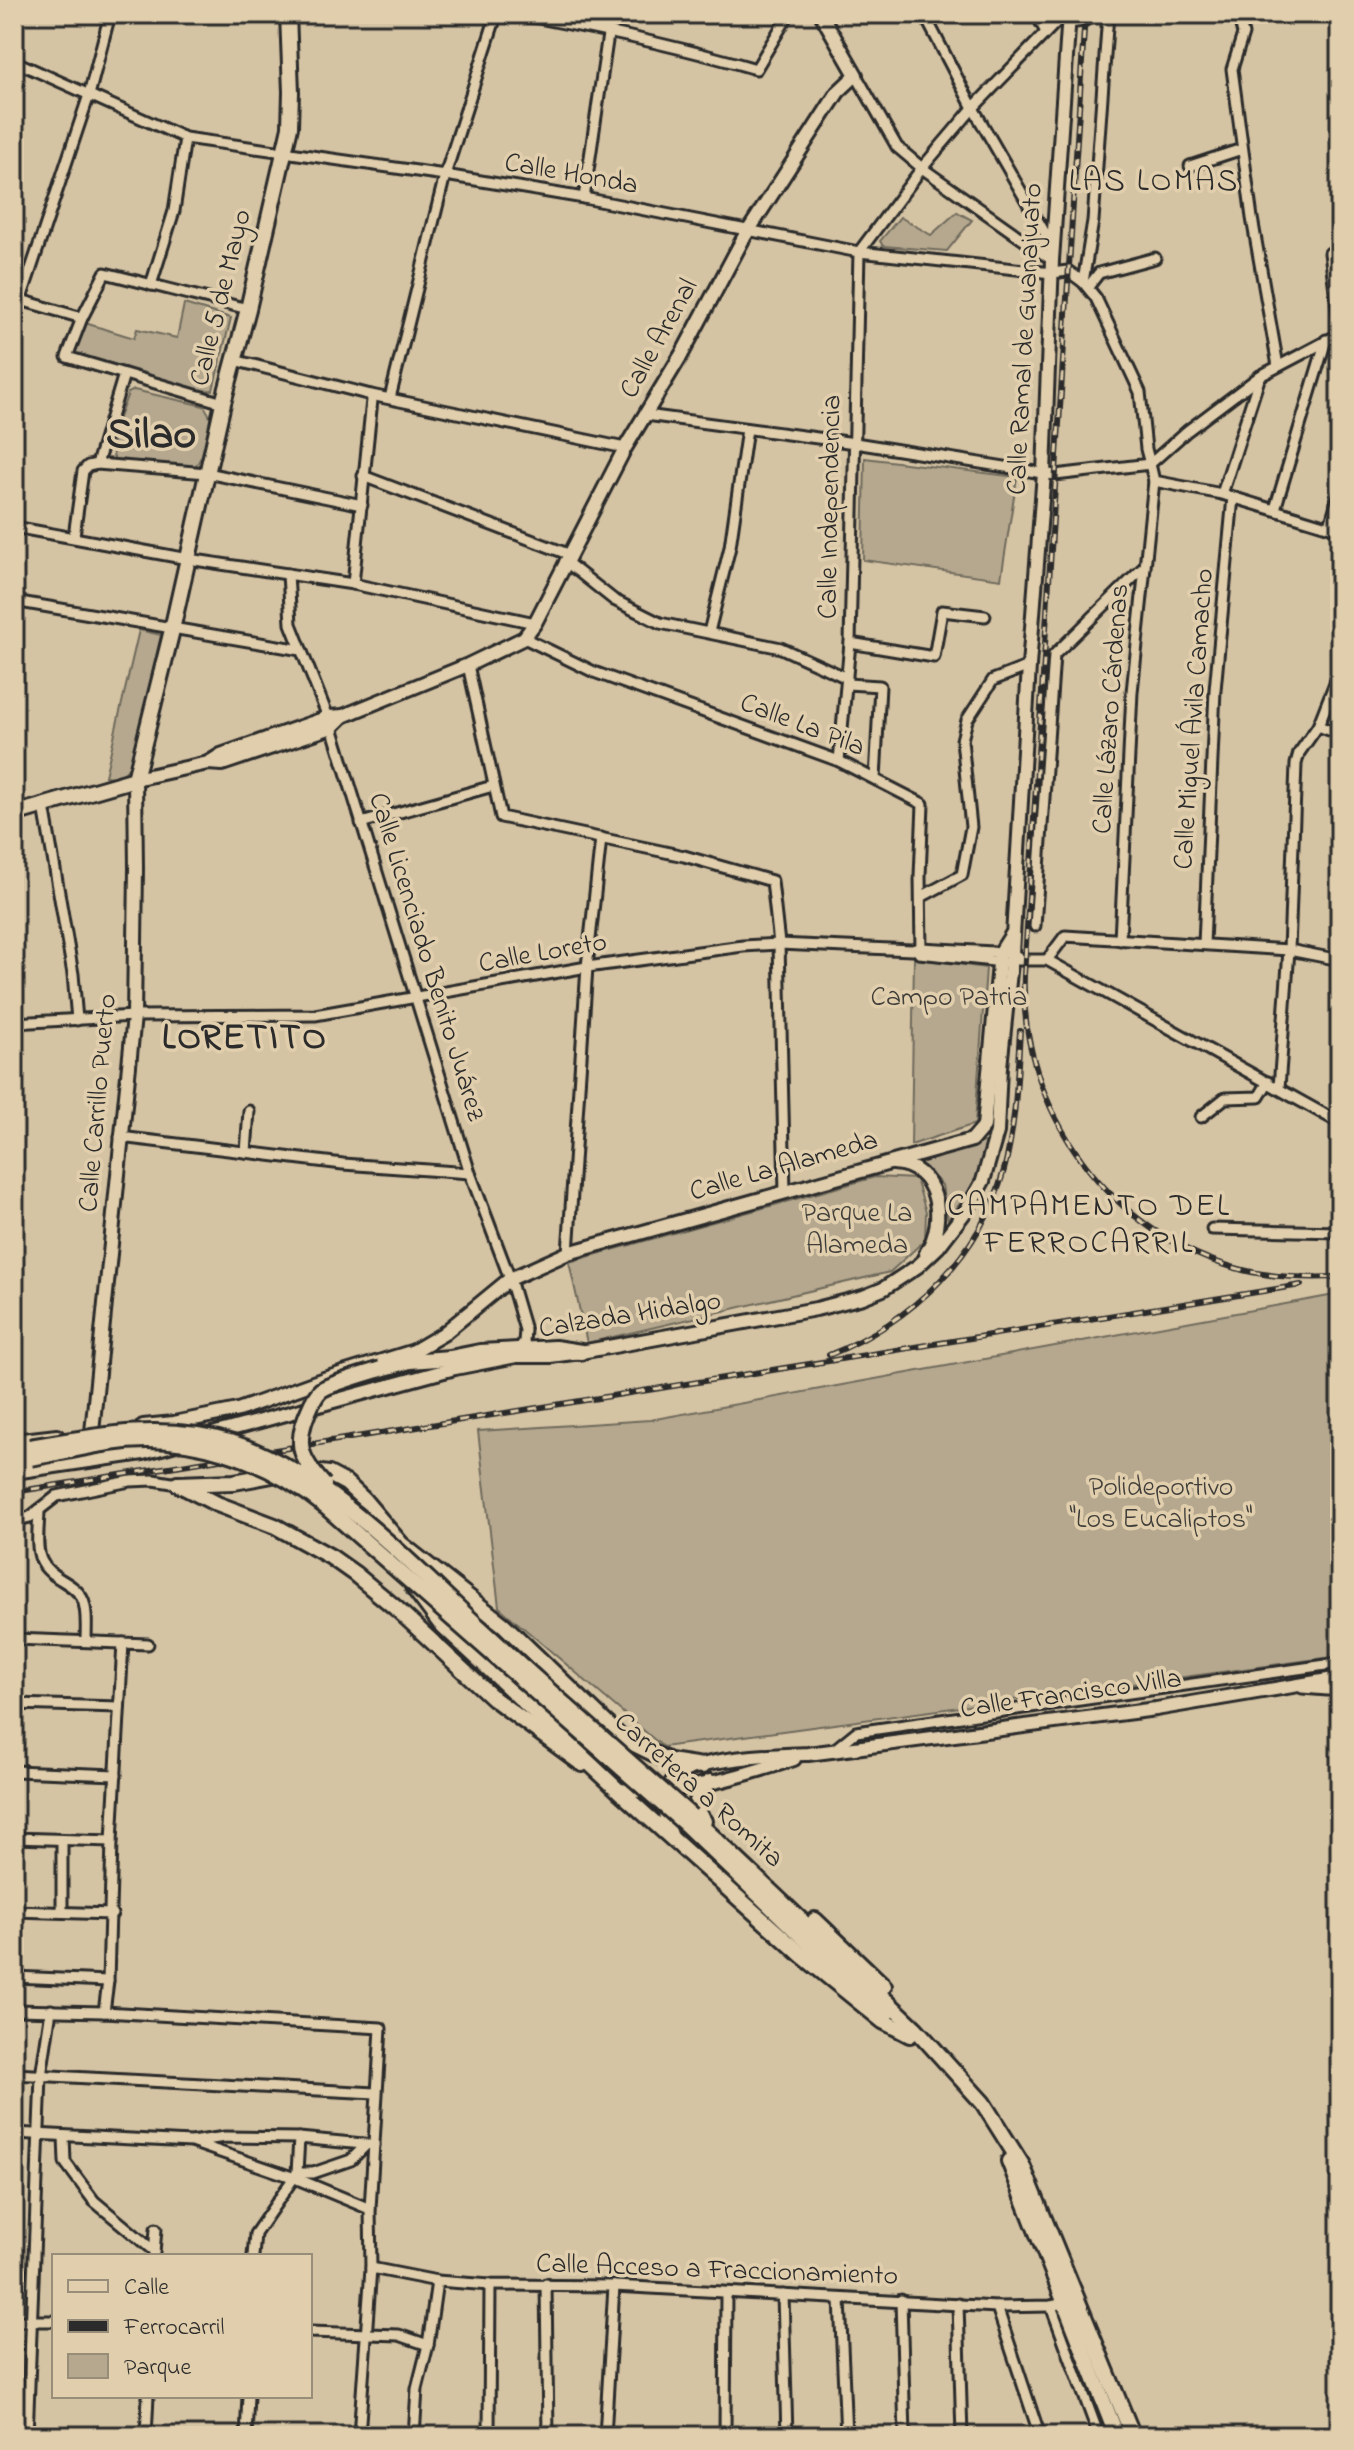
<svg xmlns="http://www.w3.org/2000/svg" width="1354" height="2450" font-family="'Indie Flower',sans-serif">
<style>
.green{fill:#b5a88e;stroke:#706a5c;stroke-width:2}
.lines{fill:none;stroke-linecap:round;stroke-linejoin:round}
.minor-casing{stroke:#2b2b2b;stroke-width:15}
.tertiary-casing{stroke:#2b2b2b;stroke-width:18}
.primary-casing{stroke:#2b2b2b;stroke-width:20}
.minor{stroke:#e0ceac;stroke-width:9}
.tertiary{stroke:#e0ceac;stroke-width:12}
.primary{stroke:#e0ceac;stroke-width:14}
.rail-casing{stroke:#2b2b2b;stroke-width:6}
.rail{stroke:#e0ceac;stroke-width:3;stroke-dasharray:9;stroke-linecap:butt}
.primary-bridge-casing{stroke:#2b2b2b;stroke-width:20;stroke-linecap:butt}
.primary-bridge{stroke:#e0ceac;stroke-width:14}
.labels{text-anchor:middle;dominant-baseline:central;stroke-width:7;stroke-linejoin:round;paint-order:stroke}
.street-label{font-size:28px;fill:#2b2b2b;stroke:#e0ceac}
.park-label{font-size:28px;fill:#403e3a;stroke:#e0ceac}
.quarter-label{font-size:32px;letter-spacing:2px;fill:#2b2b2b;stroke:#e0ceac}
.district-label{font-size:36px;font-weight:bold;letter-spacing:2px;fill:#2b2b2b;stroke:#e0ceac}
.town-label{font-size:44px;font-weight:bold;fill:#2b2b2b;stroke:#e0ceac}
</style>
<rect width="100%" height="100%" fill="#d5c4a4"/>
<filter id="ink" filterUnits="userSpaceOnUse"><feTurbulence type="fractalNoise" baseFrequency=".0125" numOctaves="2"/><feDisplacementMap in="SourceGraphic" scale="16" xChannelSelector="R" yChannelSelector="G"/><feConvolveMatrix kernelMatrix="1 2 1 2 8 2 1 2 1" color-interpolation-filters="sRGB"/></filter>
<g filter="url(#ink)">
<g class="green">
<path d="M 957,212 L 972,220 L 947,251 L 883,246 L 880,241 L 900,217 L 931,235 Z"/>
<path d="M 184,304 L 231,318 L 213,390 L 198,391 L 72,353 L 85,323 L 134,338 L 137,329 L 177,338 Z"/>
<path d="M 134,390 L 204,406 C 207,411 209,412 210,418 C 212,431 202,464 190,471 L 115,461 C 106,442 122,412 128,393 Z"/>
<path d="M 865,458 L 1017,477 L 1001,579 L 863,560 Z"/>
<path d="M 139,630 L 161,635 L 132,762 C 126,774 119,779 105,776 Z"/>
<path d="M 914,958 L 986,968 L 975,1124 L 911,1145 Z"/>
<path d="M 989,1141 L 977,1180 L 948,1220 L 942,1185 L 916,1159 Z"/>
<path d="M 875,1177 L 916,1179 L 926,1212 L 925,1240 L 890,1272 L 587,1343 L 569,1262 Z"/>
<path d="M 1340,1294 L 1340,1656 L 663,1747 L 499,1607 L 478,1431 L 650,1420 Z"/>
</g>
<g class="lines">
<g class="minor-casing">
<g id="minor">
<path d="M 489,14 C 505,18 522,15 538,18 C 612,32 684,48 756,69 L 789,14"/>
<path d="M 924,14 L 973,108 L 1053,247"/>
<path d="M 1036,14 L 1046,32"/>
<path d="M 1238,14 L 1243,34 L 1232,69 L 1252,218 L 1278,366"/>
<path d="M 1068,23 L 1084,21 L 1095,14"/>
<path d="M 14,27 L 19,14"/>
<path d="M 14,61 L 185,138 L 445,175 L 584,198 L 859,252 L 1052,273 L 1068,271 L 1083,282 L 1096,298 L 1140,392 L 1146,449 L 1150,464 L 1187,431 L 1260,376 L 1340,334"/>
<path d="M 856,75 L 897,147 L 922,168 L 1052,260"/>
<path d="M 1190,166 L 1242,149"/>
<path d="M 584,198 L 611,14"/>
<path d="M 1340,250 L 1330,253 L 1340,328"/>
<path d="M 1083,282 L 1093,221 L 1108,14"/>
<path d="M 151,285 L 174,211 L 185,138"/>
<path d="M 1088,287 L 1099,273 L 1155,258"/>
<path d="M 14,298 L 82,318"/>
<path d="M 21,299 L 89,95 L 110,14"/>
<path d="M 234,360 L 371,395 L 625,448"/>
<path d="M 390,398 L 445,175 L 496,16"/>
<path d="M 223,403 L 67,357 L 82,318 L 105,273 L 248,309"/>
<path d="M 646,415 L 855,443 L 1055,475 L 1150,464 L 1154,481 L 1132,692 L 1120,940"/>
<path d="M 97,464 L 207,473 L 362,505"/>
<path d="M 363,476 L 568,554"/>
<path d="M 1154,481 L 1222,494 L 1340,530"/>
<path d="M 1222,494 L 1260,376"/>
<path d="M 1275,509 L 1326,340"/>
<path d="M 1330,525 L 1340,491"/>
<path d="M 14,527 L 188,559 L 353,584 L 535,623"/>
<path d="M 74,536 L 83,471 L 88,466 L 97,464 L 124,374"/>
<path d="M 565,561 L 614,600 L 660,623 L 781,648 L 847,678"/>
<path d="M 288,574 L 291,624 L 332,727 L 470,1173 L 510,1279 L 525,1330 L 524,1342 L 518,1350"/>
<path d="M 353,584 L 372,400 L 371,395"/>
<path d="M 14,601 L 301,650"/>
<path d="M 709,632 L 730,547 L 747,429"/>
<path d="M 524,638 L 594,672 L 839,761 L 923,804 L 920,876 L 921,952"/>
<path d="M 850,643 L 934,657 L 942,611 L 985,616"/>
<path d="M 468,665 L 501,817 L 684,856 L 772,881 L 779,944 L 785,1192"/>
<path d="M 847,684 L 880,686 L 875,779"/>
<path d="M 1318,726 L 1340,734"/>
<path d="M 839,761 L 850,643 L 859,252 L 922,168 L 973,108 L 1064,14"/>
<path d="M 44,806 L 73,974 L 77,1020"/>
<path d="M 361,823 L 493,786"/>
<path d="M 921,897 L 962,875 L 971,827 L 962,740 L 967,720 L 993,680 L 1029,666"/>
<path d="M 1035,926 L 1054,655 L 1143,568"/>
<path d="M 1204,944 L 1215,690 L 1233,497"/>
<path d="M 919,953 L 1003,962"/>
<path d="M 1017,960 L 1047,960 L 1340,1123"/>
<path d="M 1047,960 L 1065,936 L 1289,950 L 1340,960"/>
<path d="M 14,1023 L 134,1016 L 315,1015 L 587,967 L 743,946 L 779,944 L 912,950 L 921,948 L 1012,953 L 1021,959"/>
<path d="M 1279,1088 L 1289,950 L 1296,764 L 1299,753 L 1318,726 L 1340,670"/>
<path d="M 1201,1117 L 1225,1098 L 1259,1097 L 1268,1082"/>
<path d="M 120,1137 L 343,1164 L 470,1173"/>
<path d="M 246,1152 L 249,1111"/>
<path d="M 1212,1229 L 1340,1232"/>
<path d="M 568,1253 L 587,967 L 601,838"/>
<path d="M 14,1271 L 17,1271 L 14,1402"/>
<path d="M 39,1510 C 39,1525 35,1546 41,1560 C 49,1579 73,1581 82,1598 C 88,1609 86,1628 86,1641"/>
<path d="M 14,1521 L 30,1517 L 57,1496 L 130,1481 L 154,1480 L 178,1484"/>
<path d="M 14,1639 L 148,1644"/>
<path d="M 1302,1688 L 1340,1691"/>
<path d="M 14,1704 L 119,1707"/>
<path d="M 835,1749 L 856,1732 L 1340,1663"/>
<path d="M 14,1771 L 116,1775"/>
<path d="M 14,1838 L 112,1841"/>
<path d="M 14,1911 L 112,1914"/>
<path d="M 62,1912 L 62,1840"/>
<path d="M 14,1977 L 108,1981"/>
<path d="M 14,2010 L 104,2012 L 381,2028 L 370,2209 L 371,2268 L 359,2436"/>
<path d="M 104,2012 L 108,1981 L 112,1841 L 123,1643"/>
<path d="M 14,2074 L 376,2093"/>
<path d="M 14,2133 L 191,2142 L 225,2137 L 299,2138 L 374,2145"/>
<path d="M 64,2136 L 65,2162 L 94,2201 L 154,2251"/>
<path d="M 194,2143 L 295,2178 L 370,2209"/>
<path d="M 297,2173 L 313,2173 L 351,2160 L 365,2146"/>
<path d="M 154,2253 L 156,2229"/>
<path d="M 253,2256 L 255,2234 L 297,2173 L 299,2138"/>
<path d="M 371,2268 L 437,2281 L 490,2285 L 614,2286 L 997,2307 L 1051,2306 L 1063,2303"/>
<path d="M 546,2284 L 548,2436"/>
<path d="M 783,2295 L 787,2436"/>
<path d="M 840,2299 L 846,2436"/>
<path d="M 901,2300 L 905,2436"/>
<path d="M 958,2304 L 962,2436"/>
<path d="M 1051,2306 L 1099,2436"/>
<path d="M 997,2307 L 1040,2436"/>
<path d="M 14,2321 L 54,2321"/>
<path d="M 310,2332 L 399,2335 L 428,2345"/>
<path d="M 27,2436 L 41,2076 L 51,2010"/>
<path d="M 146,2436 L 148,2396"/>
<path d="M 246,2436 L 248,2396"/>
<path d="M 414,2436 L 417,2389 L 428,2345 L 437,2281"/>
<path d="M 489,2436 L 490,2285"/>
<path d="M 605,2436 L 614,2286"/>
<path d="M 725,2436 L 726,2293"/>
</g>
</g>
<g class="tertiary-casing">
<g id="tertiary">
<path d="M 208,763 L 221,755 L 329,717 L 343,716 L 468,665 L 524,638 L 535,623 L 625,448 L 683,352 L 743,239 L 838,92 L 856,75 L 821,14"/>
<path d="M 893,1163 C 938,1165 948,1220 926,1253"/>
<path d="M 143,1426 L 174,1423 L 238,1410 L 327,1378 L 414,1351 L 443,1334 L 510,1279 L 568,1253 L 972,1140 L 984,1126 L 1000,953 L 1012,934"/>
<path d="M 205,1436 L 455,1368 L 516,1356 L 550,1356 L 581,1352 L 816,1309 L 863,1297 L 883,1289 L 918,1266 L 938,1247 L 968,1208 L 983,1181 L 997,1132 L 1000,1067 L 1012,953 L 1029,666 L 1044,473 L 1052,260 L 1069,14"/>
<path d="M 14,1441 L 57,1436"/>
<path d="M 93,1445 L 92,1432 L 134,1016 L 136,869 L 135,779 L 208,763 L 222,764 L 332,727 L 343,716"/>
<path d="M 14,1472 L 143,1453 L 176,1444"/>
<path d="M 618,1790 C 676,1796 739,1777 794,1759"/>
<path d="M 672,1837 C 664,1818 660,1795 675,1778 C 694,1757 779,1755 808,1754 L 1156,1709 L 1340,1678"/>
</g>
</g>
<g class="primary-casing">
<g id="primary">
<path d="M 14,814 L 135,779 L 171,634 L 223,403 L 248,309 L 290,127 L 291,92 L 288,14"/>
<path d="M 381,1369 L 410,1361 L 450,1358 L 480,1352 L 555,1348 L 581,1352"/>
<path d="M 14,1449 L 30,1447"/>
<path d="M 14,1461 L 31,1458"/>
<path d="M 304,1471 L 329,1474 L 346,1483 L 363,1499 L 401,1544 L 504,1625 L 609,1726"/>
<path d="M 178,1484 L 217,1504 L 275,1526 L 331,1557 L 355,1574 L 397,1609 L 493,1698 L 582,1764"/>
<path d="M 178,1484 L 234,1482 L 283,1473"/>
<path d="M 413,1587 L 440,1623 L 618,1790 L 803,1956 L 883,2021 L 910,2035"/>
<path d="M 602,1722 L 609,1726 L 620,1737 L 669,1761 L 702,1766"/>
<path d="M 691,1816 L 915,2028 L 983,2103 L 1022,2165 L 1133,2436"/>
<path d="M 704,1821 C 691,1808 697,1793 710,1782"/>
<path d="M 684,1823 L 842,1975 L 887,2013"/>
<path d="M 815,1920 L 884,1986"/>
<path d="M 1009,2161 L 1117,2436"/>
</g>
</g>
<use href="#minor" class="minor"/>
<use href="#tertiary" class="tertiary"/>
<use href="#primary" class="primary"/>
<g class="rail-casing">
<g id="rail">
<path d="M 1085,14 L 1024,975 C 1019,1110 1111,1237 1243,1270 C 1275,1278 1307,1278 1340,1277"/>
<path d="M 829,1355 C 911,1322 980,1257 1004,1170 C 1016,1125 1017,1077 1020,1031"/>
<path d="M 14,1492 L 1301,1285"/>
</g>
</g>
<use href="#rail" class="rail"/>
<g class="primary-bridge-casing">
<g id="primary-bridge">
<path d="M 30,1447 C 98,1435 166,1422 233,1443 C 328,1474 407,1561 479,1627 C 549,1691 620,1754 691,1816"/>
<path d="M 31,1458 C 57,1453 83,1447 109,1443 C 188,1431 266,1458 326,1507 L 684,1823"/>
<path d="M 324,1485 C 301,1460 294,1444 308,1412 C 311,1405 315,1395 321,1390 C 330,1384 368,1373 381,1369"/>
</g>
</g>
<use href="#primary-bridge" class="primary-bridge"/>
</g>
</g>
<g class="labels">
<g class="street-label">
<text transform="translate(571 175) rotate(10)">Calle Honda</text>
<text transform="translate(222 298) rotate(-76)">Calle 5 de Mayo</text>
<text transform="translate(660 339) rotate(-61)">Calle Arenal</text>
<text transform="translate(1026 339) rotate(-87)">Calle Ramal de Guanajuato</text>
<text transform="translate(831 507) rotate(-89)">Calle Independencia</text>
<text transform="translate(1112 709) rotate(-86)">Calle Lázaro Cárdenas</text>
<text transform="translate(1195 719) rotate(-86)">Calle Miguel Ávila Camacho</text>
<text transform="translate(802 726) rotate(21)">Calle La Pila</text>
<text transform="translate(543 954) rotate(-10)">Calle Loreto</text>
<text transform="translate(426 957) rotate(73)">Calle Licenciado Benito Juárez</text>
<text transform="translate(99 1103) rotate(-85)">Calle Carrillo Puerto</text>
<text transform="translate(784 1167) rotate(-16)">Calle La Alameda</text>
<text transform="translate(630 1316) rotate(-9)">Calzada Hidalgo</text>
<text transform="translate(1071 1695) rotate(-8)">Calle Francisco Villa</text>
<text transform="translate(698 1791) rotate(42)">Carretera a Romita</text>
<text transform="translate(717 2271) rotate(2)">Calle Acceso a Fraccionamiento</text>
</g>
<g class="park-label">
<text x="949" y="998">Campo Patria</text>
<text x="857" y="1214">Parque La<tspan x="857" dy="32">Alameda</tspan></text>
<text x="1161" y="1488">Polideportivo<tspan x="1161" dy="32">"Los Eucaliptos"</tspan></text>
</g>
<g class="quarter-label">
<text x="1154" y="182">LAS LOMAS</text>
<text x="1089" y="1207">CAMPAMENTO DEL<tspan x="1089" dy="37">FERROCARRIL</tspan></text>
</g>
<g class="district-label">
<text x="245" y="1039">LORETITO</text>
</g>
<g class="town-label">
<text x="151" y="436">Silao</text>
</g>
</g>
<rect width="1354" height="2450" fill="none" stroke="#e0ceac" stroke-width="48"/>
<rect x="24" y="24" width="1306" height="2402" fill="none" stroke="#2b2b2b" stroke-width="3" filter="url(#ink)"/>
<rect x="52" y="2254" width="260" height="144" fill="#e0ceac" stroke="#988d78" stroke-width="2"/>
<rect x="68" y="2280" width="40" height="12" fill="#e0ceac" stroke="#988d78" stroke-width="2"/>
<text x="124" y="2294" font-size="24" fill="#2b2b2b">Calle</text>
<rect x="68" y="2320" width="40" height="12" fill="#2b2b2b" stroke="#988d78" stroke-width="2"/>
<text x="124" y="2334" font-size="24" fill="#2b2b2b">Ferrocarril</text>
<rect x="68" y="2354" width="40" height="24" fill="#b5a88e" stroke="#988d78" stroke-width="2"/>
<text x="124" y="2374" font-size="24" fill="#2b2b2b">Parque</text>
</svg>
